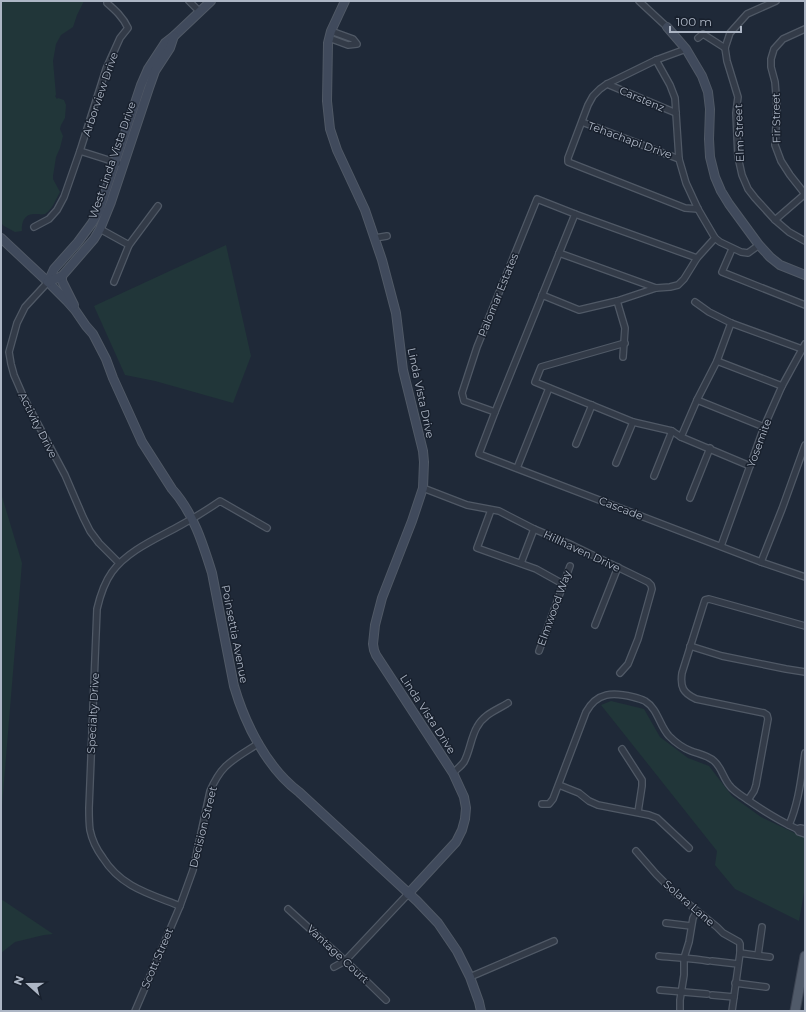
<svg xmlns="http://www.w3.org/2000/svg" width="806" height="1012" font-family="Montserrat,sans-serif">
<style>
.green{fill:#213639}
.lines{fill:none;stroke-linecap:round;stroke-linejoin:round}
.street-casing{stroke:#505966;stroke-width:8}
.secondary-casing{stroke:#505966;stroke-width:10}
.primary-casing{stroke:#3c4452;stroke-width:11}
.street{stroke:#333b48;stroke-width:5.5}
.secondary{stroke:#404a5c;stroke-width:8}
.primary{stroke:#505a69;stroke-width:9}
.labels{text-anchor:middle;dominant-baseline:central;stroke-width:3;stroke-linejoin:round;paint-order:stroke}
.street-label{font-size:11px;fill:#adb6c5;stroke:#18202d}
</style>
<rect width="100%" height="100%" fill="#1f2938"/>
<g class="green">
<path d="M 1,1 L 84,1 L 77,15 L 73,27 L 61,35 L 56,44 L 53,61 L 56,95 L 55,96 L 57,99 L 58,98 L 64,100 L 66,105 L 65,118 L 61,125 L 60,129 L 63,136 L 60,148 L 56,157 L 54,170 L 53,176 L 53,179 L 60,192 C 56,199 52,210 45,214 C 41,215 39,214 35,214 C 25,213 21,222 22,231 L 15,232 L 4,226 L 1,223 Z"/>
<path d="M 226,245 L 251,356 L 233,403 L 155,381 L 125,375 L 94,306 Z"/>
<path d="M 1,493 L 22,563 L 1,818 Z"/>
<path d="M 611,701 L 644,709 L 660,737 L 688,758 L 709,766 L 732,796 L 761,817 L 805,838 L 805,887 L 799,921 L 735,889 L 715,865 L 717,851 L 601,705 Z"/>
<path d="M 1,899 L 53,934 L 44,935 L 15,942 L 1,953 Z"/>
</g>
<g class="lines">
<g class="street-casing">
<g id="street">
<path d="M 189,1 L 200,12"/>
<path d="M 639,1 L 667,27"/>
<path d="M 776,1 L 747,14 L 730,33 L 725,48 L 727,61 L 738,97 L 736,113 L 738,157 L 742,175 L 748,189 L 755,198 L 775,220 L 789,232 L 805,241"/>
<path d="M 805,29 L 783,39 L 774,49 L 771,59 L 771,67 L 775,82 L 777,107 L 775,145 L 781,161 L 790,175 L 805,194"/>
<path d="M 329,38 L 348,45 L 357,44 L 353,39 L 331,31"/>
<path d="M 698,38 L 703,34 L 725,48"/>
<path d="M 686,49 L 656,60 L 607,84 L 600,89 L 593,96 L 588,105 L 568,158 L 568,162 L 685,208 L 698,209"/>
<path d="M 656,60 L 670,85 L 675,98 L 679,159 L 686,183 L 698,209 L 715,238 L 720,242 L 741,252 L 748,253 L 759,245"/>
<path d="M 607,84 L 676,113"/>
<path d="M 582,122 L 679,159"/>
<path d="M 80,151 L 118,163"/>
<path d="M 575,214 L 495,412 L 479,454 L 761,562 L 805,577"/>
<path d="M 775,220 L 805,194"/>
<path d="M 34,227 L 49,219 L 57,210 L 64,197 L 80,151 L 106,69 L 120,38 L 128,28 C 123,17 115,10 107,3 L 107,1"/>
<path d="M 100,229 L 129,245"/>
<path d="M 375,238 L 387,236"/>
<path d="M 732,249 L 722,272 L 805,305"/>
<path d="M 559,253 L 656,288 L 670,287 L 678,285 L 684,279 L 697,258 L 715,238"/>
<path d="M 48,282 L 25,307 L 17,323 L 9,352 L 11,364 L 14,375 L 24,398 L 65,475 L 83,517 L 90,531 L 99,543 L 119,563"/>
<path d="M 114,282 L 129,245 L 158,206"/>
<path d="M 542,295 L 579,310 L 617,301 L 656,288"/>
<path d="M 617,301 L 625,328 L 623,357"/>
<path d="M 695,302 L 709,312 L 731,323 L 802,349"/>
<path d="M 625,343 L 541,367 L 535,382 L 633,422 L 672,431 L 681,437 L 750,466"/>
<path d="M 717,361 L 782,386"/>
<path d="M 697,400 L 764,427"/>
<path d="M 495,412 L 464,401 L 462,393 L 477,347 L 537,199 L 575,214 L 697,258"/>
<path d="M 681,437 L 697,400 L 717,361 L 731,323"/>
<path d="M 576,444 L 592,405"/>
<path d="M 616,463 L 633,422"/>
<path d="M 517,468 L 549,388"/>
<path d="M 654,476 L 672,431"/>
<path d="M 423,488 L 467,505 L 499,511 L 534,529 L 572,545 L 648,582 L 651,585 L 652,589 L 638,639 L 628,664 L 620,673"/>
<path d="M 690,498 L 710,448"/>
<path d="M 491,510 L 477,548 L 536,569 L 563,584"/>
<path d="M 721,546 L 764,427 L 782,386 L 805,344"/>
<path d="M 761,562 L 782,509 L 805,445"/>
<path d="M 521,563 L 534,529"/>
<path d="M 595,625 L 618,567"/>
<path d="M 690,646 L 722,656 L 786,669 L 805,672"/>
<path d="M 539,651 L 570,566"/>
<path d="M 622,749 L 642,780 L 642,786 L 638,812"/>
<path d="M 453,773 C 457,769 461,766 464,762 C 470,751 471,737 477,727 C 484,714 497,710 508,703"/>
<path d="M 559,785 L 579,793 L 589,801 L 598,805 L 649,815 L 657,818 L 689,848"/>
<path d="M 748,800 L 754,791 L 756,785 L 768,719 L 767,715 L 764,713 L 696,699 C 683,693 680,687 682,673 L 704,603 L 705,600 L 709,599 L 805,626"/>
<path d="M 542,804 L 549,804 L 553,799 L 586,712 C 597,692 613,692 633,697 C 637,698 641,699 645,701 C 658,709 659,725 669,736 C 675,742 683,748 691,751 C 699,754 707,755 714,761 C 722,768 723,778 730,786 C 733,790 738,793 742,796 C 759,808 778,820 797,829"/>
<path d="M 789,825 C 799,802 801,778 805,753"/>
<path d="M 805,829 L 800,828 L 797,829 L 799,832 L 805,834"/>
<path d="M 636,851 L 656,874 L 675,893 L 717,927 L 723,933 L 739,942 L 740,944 L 740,953 L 732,1011"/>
<path d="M 180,906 C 150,894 121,887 103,858 C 97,850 92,840 90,830 C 89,823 89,816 89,808 L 97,609 C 100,596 104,583 112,572 C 128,550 158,538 181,525 C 194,518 207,510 220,501 L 267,528"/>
<path d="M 288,909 L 353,968 L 386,1000"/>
<path d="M 666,923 L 691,926"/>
<path d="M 740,953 L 770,957"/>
<path d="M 758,955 L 762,927"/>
<path d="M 659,956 C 675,958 692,958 708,961"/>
<path d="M 712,961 L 738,964"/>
<path d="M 334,967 L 345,961 L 408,894"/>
<path d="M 470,977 L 554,941"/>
<path d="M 735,983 L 766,987"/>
<path d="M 660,990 L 707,994"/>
<path d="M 712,995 L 734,997"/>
<path d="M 135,1011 L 180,906 L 193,870 L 210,791 C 214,782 218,774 225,767 C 235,757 247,751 259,743"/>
<path d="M 680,1011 L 680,1000 L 684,975 L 684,958 L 689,942 L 693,918 L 697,911"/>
</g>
</g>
<g class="secondary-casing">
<g id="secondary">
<path d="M 345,1 L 331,31 L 328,43 L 327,101 L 330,129 L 337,150 L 365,210 L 382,260 L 396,313 L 403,370 L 423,451 L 424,462 L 423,488 L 412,521 L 382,598 L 375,625 L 373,644 L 374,650 L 376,655 L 453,773 L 464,797 L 466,808 L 465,819 L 462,830 L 456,842 L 408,894"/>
<path d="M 667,27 L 686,49 L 702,76 L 708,92 L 710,109 L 709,139 L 710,157 L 715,177 L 721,191 L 729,204 L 759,245 L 770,257 L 780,265 L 805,275"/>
<path d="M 1,238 L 48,282 L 67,301 L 75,310 L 86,326 L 93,334 L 106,359 L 113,378 L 142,442 L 172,489 C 193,512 203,544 212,573 L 234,686 C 245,724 267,768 299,792 L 417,901 L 438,923 L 457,951 L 470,977 L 479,1002 L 481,1011"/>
<path d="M 62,276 L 62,281 L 74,305"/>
<path d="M 48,282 L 54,269 L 78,242 L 92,223 L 99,211 L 141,85 L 148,69 L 165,43 L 174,36 L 211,1"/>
<path d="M 48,282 L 62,276 L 94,239 L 100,229 L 111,202 L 149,88 L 155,71 L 170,48 L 174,36"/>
</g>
</g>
<g class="primary-casing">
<path id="primary" d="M 795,1011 L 805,956"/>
</g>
<use href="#street" class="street"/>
<use href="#secondary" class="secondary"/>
<use href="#primary" class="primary"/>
</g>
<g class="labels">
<g class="street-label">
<text transform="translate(100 94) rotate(-71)">Arborview Drive</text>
<text transform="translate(642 99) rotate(23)">Carstenz</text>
<text transform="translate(776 118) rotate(-91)">Fir Street</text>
<text transform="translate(739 133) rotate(-92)">Elm Street</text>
<text transform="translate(630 140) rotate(20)">Tehachapi Drive</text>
<text transform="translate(112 160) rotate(-71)">West Linda Vista Drive</text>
<text transform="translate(498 295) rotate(-68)">Palomar Estates</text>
<text transform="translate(421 393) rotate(78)">Linda Vista Drive</text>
<text transform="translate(38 425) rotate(63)">Activity Drive</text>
<text transform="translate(759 443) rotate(-70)">Yosemite</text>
<text transform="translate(621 508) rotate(21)">Cascade</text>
<text transform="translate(582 551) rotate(25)">Hillhaven Drive</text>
<text transform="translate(554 608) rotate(-70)">Elmwood Way</text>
<text transform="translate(235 634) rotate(79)">Poinsettia Avenue</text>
<text transform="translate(93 713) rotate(-87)">Specialty Drive</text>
<text transform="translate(428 714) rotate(57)">Linda Vista Drive</text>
<text transform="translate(203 827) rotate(-76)">Decision Street</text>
<text transform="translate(689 903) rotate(41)">Solara Lane</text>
<text transform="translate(338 954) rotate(43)">Vantage Court</text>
<text transform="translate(157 958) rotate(-67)">Scott Street</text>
</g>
</g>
<rect width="806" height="1012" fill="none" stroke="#adb6c5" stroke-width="4"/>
<g transform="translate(28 984) rotate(291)" stroke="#18202d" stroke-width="3" paint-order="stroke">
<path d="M0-3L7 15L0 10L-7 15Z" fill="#adb6c5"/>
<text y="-6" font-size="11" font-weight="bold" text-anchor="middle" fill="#adb6c5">N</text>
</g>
<path d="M670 26v6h71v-6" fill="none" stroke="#adb6c5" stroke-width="2"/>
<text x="676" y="26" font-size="12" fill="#adb6c5" stroke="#18202d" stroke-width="3" paint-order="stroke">100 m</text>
</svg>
